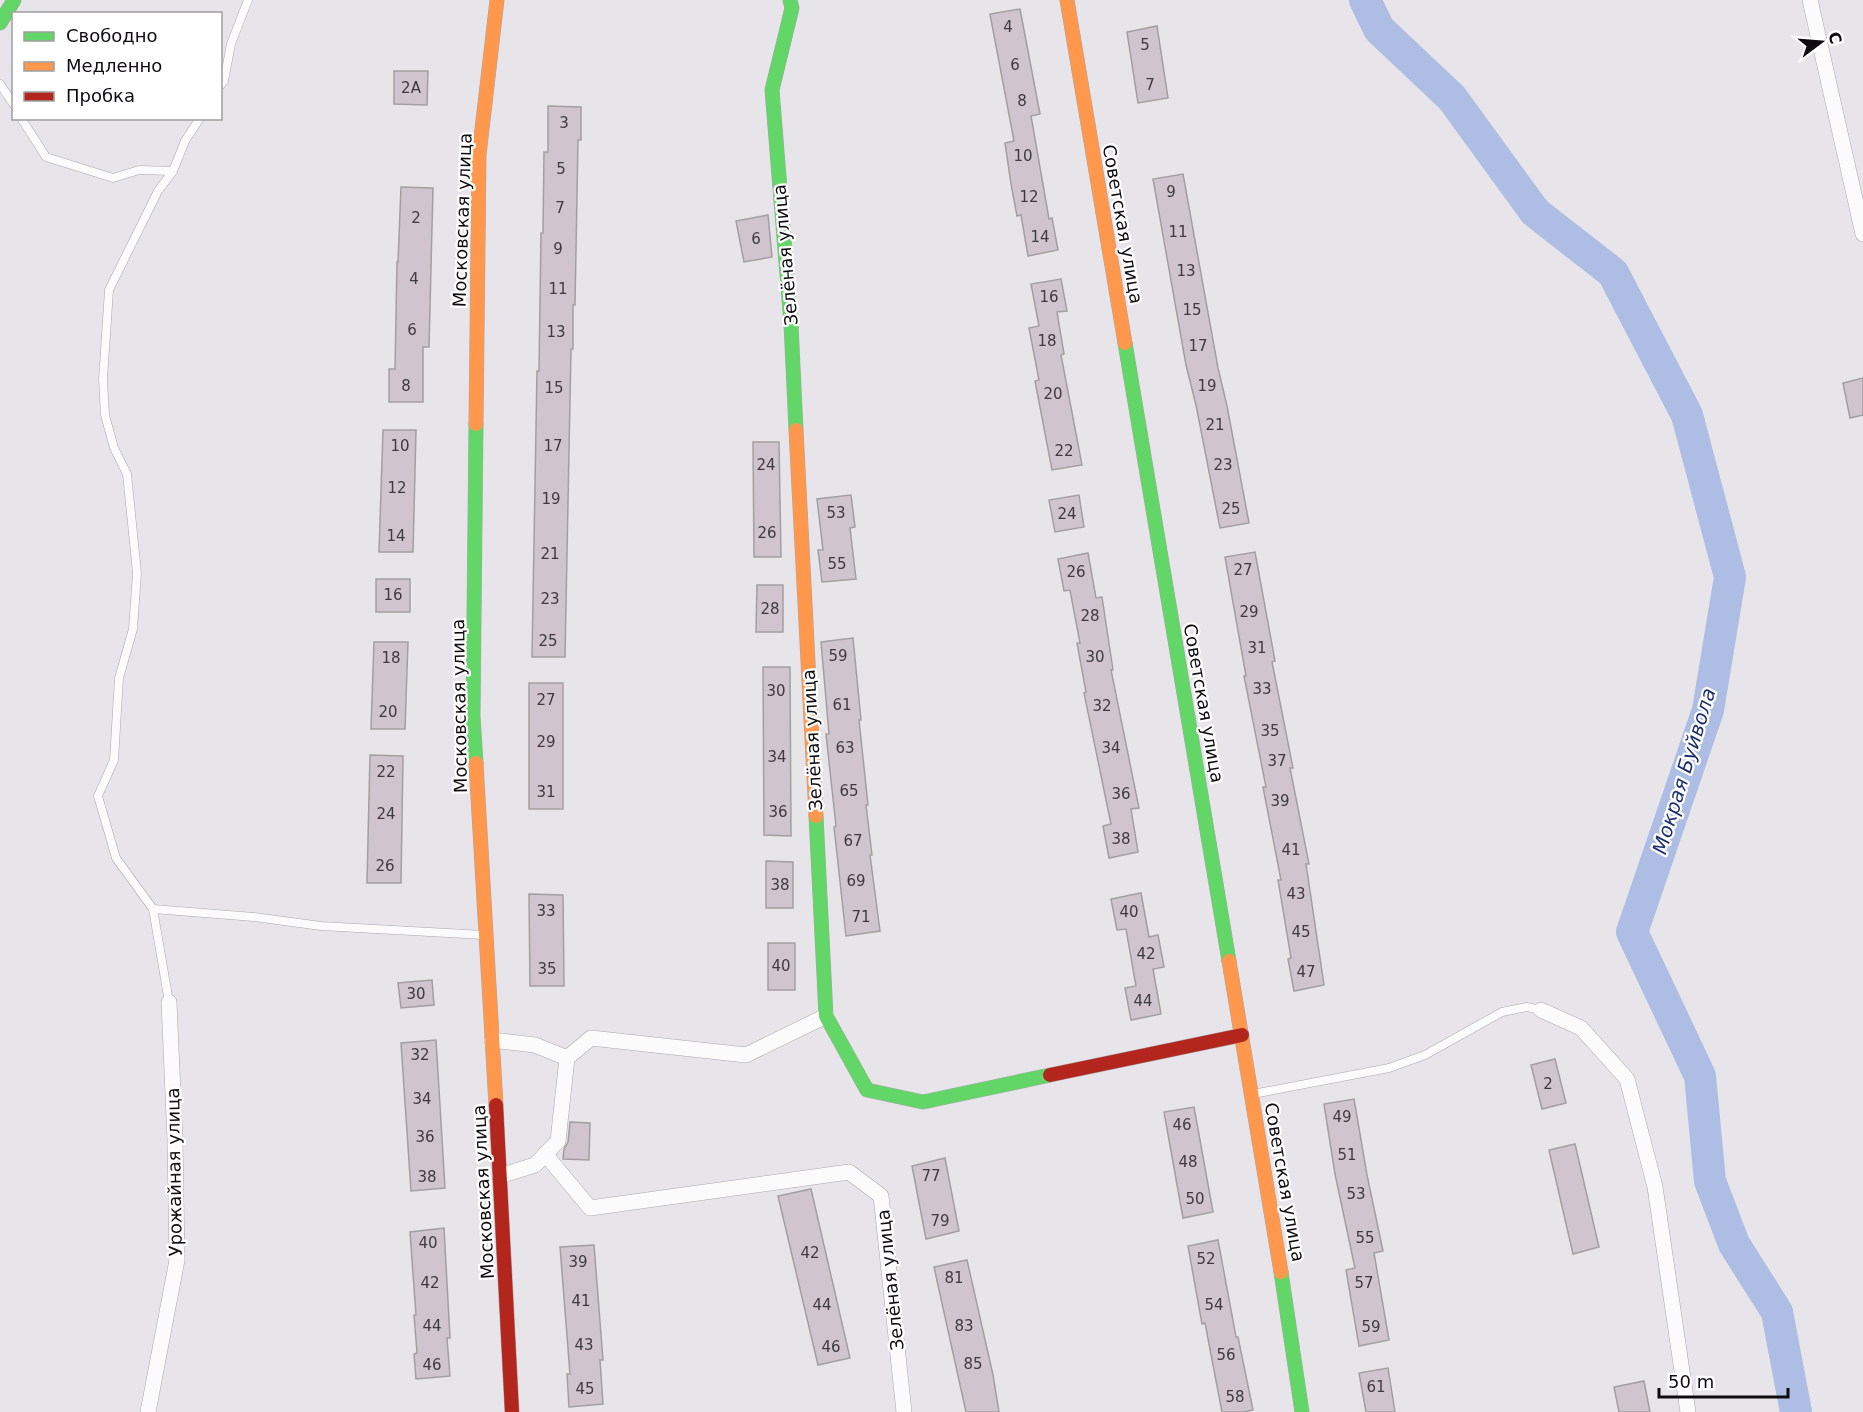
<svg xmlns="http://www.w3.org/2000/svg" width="1863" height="1412" font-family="'DejaVu Sans',sans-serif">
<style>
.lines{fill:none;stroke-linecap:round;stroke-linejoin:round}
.river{stroke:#aebde4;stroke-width:32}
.building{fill:#d0c5ce;stroke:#a29fa2;stroke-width:1.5}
.lane-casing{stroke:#a9a7ab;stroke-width:9}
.street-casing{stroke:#a9a7ab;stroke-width:16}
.fast-casing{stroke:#a9a7ab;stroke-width:15}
.slow-casing{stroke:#a9a7ab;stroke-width:15}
.jam-casing{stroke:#a9a7ab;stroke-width:15}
.lane{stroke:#fcfbfc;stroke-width:8}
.street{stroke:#fcfbfc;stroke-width:15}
.fast{stroke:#63d668;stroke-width:14}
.slow{stroke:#ff974d;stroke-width:14}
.jam{stroke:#b3261e;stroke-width:14}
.labels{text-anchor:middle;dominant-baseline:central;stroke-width:4.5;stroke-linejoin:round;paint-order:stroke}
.number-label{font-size:15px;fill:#3e3a3f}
.street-label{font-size:18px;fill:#0e0c0f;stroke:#fff}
.water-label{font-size:20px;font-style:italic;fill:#1c306f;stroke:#fff}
</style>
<rect width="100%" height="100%" fill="#e8e5ea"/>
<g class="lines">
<path class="river" d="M 1365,0 L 1379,29 L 1452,98 L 1535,212 L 1613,273 L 1687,415 L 1730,577 L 1708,710 L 1632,932 L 1700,1076 L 1710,1181 L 1734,1244 L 1777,1312 L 1796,1412"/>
</g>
<g class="building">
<path d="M 1020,9 L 1040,114 L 1031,116 L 1049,219 L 1052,218 L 1058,250 L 1028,256 L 1021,215 L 1017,216 L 1011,184 L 1005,143 L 1014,141 L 990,14 Z"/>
<path d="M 1157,26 L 1168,98 L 1138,103 L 1127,32 Z"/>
<path d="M 394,71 L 428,71 L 427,105 L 394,104 Z"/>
<path d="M 548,106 L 581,107 L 581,140 L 578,140 L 575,305 L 573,305 L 573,349 L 571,349 L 565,657 L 532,657 L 537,371 L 539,371 L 541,233 L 543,233 L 544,152 L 548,152 Z"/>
<path d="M 1183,174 L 1218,368 L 1227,406 L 1249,523 L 1220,528 L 1196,405 L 1186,365 L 1153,179 Z"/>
<path d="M 401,187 L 433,188 L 429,347 L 423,347 L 423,402 L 389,402 L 389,369 L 395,369 L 397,262 L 398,262 Z"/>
<path d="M 768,215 L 772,257 L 744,262 L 736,221 Z"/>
<path d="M 1061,279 L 1067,311 L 1057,312 L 1064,354 L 1061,355 L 1082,465 L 1052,470 L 1035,381 L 1039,380 L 1029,328 L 1039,326 L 1031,284 Z"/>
<path d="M 1863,378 L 1863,415 L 1850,418 L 1843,383 Z"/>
<path d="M 383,430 L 416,430 L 413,552 L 379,552 Z"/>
<path d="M 753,442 L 779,442 L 781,557 L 754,557 Z"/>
<path d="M 851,495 L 855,527 L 850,528 L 856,579 L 822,582 L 818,550 L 823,550 L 817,499 Z"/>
<path d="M 1079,495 L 1084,527 L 1055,532 L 1049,500 Z"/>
<path d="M 1255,552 L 1275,661 L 1272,662 L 1293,768 L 1290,768 L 1309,864 L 1306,864 L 1324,985 L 1294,991 L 1288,959 L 1291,958 L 1278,880 L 1281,880 L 1263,787 L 1266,787 L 1244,676 L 1246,676 L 1225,557 Z"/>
<path d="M 1088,553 L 1096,598 L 1102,597 L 1113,670 L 1111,670 L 1139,808 L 1131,809 L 1138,852 L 1109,858 L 1103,826 L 1111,824 L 1084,693 L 1086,692 L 1077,643 L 1080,643 L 1070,590 L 1064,591 L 1058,559 Z"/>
<rect x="376" y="579" width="34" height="33"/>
<path d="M 757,585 L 783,585 L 783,632 L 756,632 Z"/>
<path d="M 853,638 L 861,720 L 859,720 L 868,805 L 866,805 L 872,855 L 870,855 L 880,931 L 846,936 L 834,827 L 836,826 L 826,734 L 829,734 L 821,642 Z"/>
<path d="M 374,642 L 408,642 L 405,729 L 371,729 Z"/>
<path d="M 763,667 L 790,667 L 791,836 L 764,835 Z"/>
<rect x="529" y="683" width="34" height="126"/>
<path d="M 370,755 L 403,756 L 401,883 L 367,883 Z"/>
<path d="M 766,861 L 793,862 L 793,908 L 766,908 Z"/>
<path d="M 1141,893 L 1149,937 L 1158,935 L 1164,967 L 1153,969 L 1161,1014 L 1131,1020 L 1125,988 L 1136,986 L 1126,929 L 1117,930 L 1111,899 Z"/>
<path d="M 529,894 L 563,895 L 564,986 L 530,986 Z"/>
<rect x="768" y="943" width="27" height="47"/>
<path d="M 432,980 L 434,1005 L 401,1008 L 398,983 Z"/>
<path d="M 436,1040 L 445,1188 L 411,1191 L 401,1043 Z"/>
<path d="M 1555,1059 L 1566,1103 L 1542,1109 L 1531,1065 Z"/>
<path d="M 1354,1099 L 1367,1175 L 1383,1251 L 1374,1253 L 1389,1340 L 1359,1346 L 1346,1270 L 1355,1268 L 1335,1174 L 1324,1104 Z"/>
<path d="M 1194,1107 L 1213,1212 L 1183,1218 L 1164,1112 Z"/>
<path d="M 570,1122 L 590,1123 L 589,1160 L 563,1159 L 564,1149 L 568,1142 Z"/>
<path d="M 1575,1144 L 1599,1247 L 1573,1254 L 1549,1150 Z"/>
<path d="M 945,1158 L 959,1231 L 926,1239 L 912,1166 Z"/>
<path d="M 811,1189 L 850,1358 L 818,1365 L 778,1196 Z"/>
<path d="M 444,1228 L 450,1338 L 447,1338 L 450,1376 L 416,1379 L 414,1354 L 417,1353 L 414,1315 L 416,1315 L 410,1232 Z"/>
<path d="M 1218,1240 L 1236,1337 L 1238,1337 L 1253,1410 L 1244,1412 L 1222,1412 L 1205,1323 L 1202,1324 L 1188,1246 Z"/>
<path d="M 594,1245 L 603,1360 L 600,1360 L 603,1404 L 569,1407 L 567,1374 L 570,1374 L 560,1247 Z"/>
<path d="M 967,1260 L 993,1375 L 999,1412 L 966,1412 L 934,1267 Z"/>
<path d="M 1388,1368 L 1395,1412 L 1366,1412 L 1359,1373 Z"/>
<path d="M 1644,1381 L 1650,1412 L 1619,1412 L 1614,1387 Z"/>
</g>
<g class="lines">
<g class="lane-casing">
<g id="lane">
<path d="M 0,84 L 14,105"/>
<path d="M 220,86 L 224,81 L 231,44 L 248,0"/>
<path d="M 21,118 L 46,157 L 113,178 L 139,170 L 173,171"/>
<path d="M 153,909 L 254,917 L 321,926 L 484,935"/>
<path d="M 169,1002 L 153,909 L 116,858 L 98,796 L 114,760 L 119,678 L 133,629 L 137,573 L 127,474 L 114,448 L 105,415 L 103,379 L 109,290 L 158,191 L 173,171 L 185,141 L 200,118"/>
<path d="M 1253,1094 L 1389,1068 L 1425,1055 L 1502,1012 L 1527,1007 L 1541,1010"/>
</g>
</g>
<g class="street-casing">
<g id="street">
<path d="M 1810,0 L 1863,234"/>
<path d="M 1541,1010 L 1581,1028 L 1627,1079 L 1655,1187 L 1688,1412"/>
<path d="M 492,1040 L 535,1045 L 567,1058"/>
<path d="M 545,1154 L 590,1208 L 849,1172 L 881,1196 L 904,1412"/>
<path d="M 500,1176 L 535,1165 L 558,1141 L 567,1058 L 591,1038 L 746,1055 L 826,1016"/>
<path d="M 148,1412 L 177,1260 L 175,1140 L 169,1002"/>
</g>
</g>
<g class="fast-casing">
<g id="fast">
<path d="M 790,0 L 792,8 L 772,90 L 791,324 L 796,430"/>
<path d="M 0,23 L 14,0"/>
<path d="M 1125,343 L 1229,961"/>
<path d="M 476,763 L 473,716 L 476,424"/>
<path d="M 816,816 L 826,1016 L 867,1090 L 923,1102 L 1050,1075"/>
<path d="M 1281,1272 L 1302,1412"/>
</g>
</g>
<g class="slow-casing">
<g id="slow">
<path d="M 1067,0 L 1125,343"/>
<path d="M 476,424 L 479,155 L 497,0"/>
<path d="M 796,430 L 816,816"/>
<path d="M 476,763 L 496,1105"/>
<path d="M 1229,961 L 1281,1272"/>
</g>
</g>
<g class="jam-casing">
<g id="jam">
<path d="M 1050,1075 L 1242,1035"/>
<path d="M 496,1105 L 512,1412"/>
</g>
</g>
<use href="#lane" class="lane"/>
<use href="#street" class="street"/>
<use href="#fast" class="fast"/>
<use href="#slow" class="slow"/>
<use href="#jam" class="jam"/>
</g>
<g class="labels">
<g class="number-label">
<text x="1008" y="27">4</text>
<text x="1145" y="45">5</text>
<text x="1015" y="65">6</text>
<text x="1150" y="85">7</text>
<text x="411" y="88">2А</text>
<text x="1022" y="101">8</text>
<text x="564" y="123">3</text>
<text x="1023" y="156">10</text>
<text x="561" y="169">5</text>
<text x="1171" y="192">9</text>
<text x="1029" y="197">12</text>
<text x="560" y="208">7</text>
<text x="416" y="218">2</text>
<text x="1178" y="232">11</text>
<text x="1040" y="237">14</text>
<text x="756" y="239">6</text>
<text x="558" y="249">9</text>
<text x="1186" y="271">13</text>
<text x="414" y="279">4</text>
<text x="558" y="289">11</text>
<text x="1049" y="297">16</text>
<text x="1192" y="310">15</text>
<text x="412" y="330">6</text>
<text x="556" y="332">13</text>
<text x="1047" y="341">18</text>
<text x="1198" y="346">17</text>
<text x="406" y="386">8</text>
<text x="1207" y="386">19</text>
<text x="554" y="388">15</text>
<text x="1053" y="394">20</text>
<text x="1215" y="425">21</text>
<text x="400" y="446">10</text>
<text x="553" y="446">17</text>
<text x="1064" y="451">22</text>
<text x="766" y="465">24</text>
<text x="1223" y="465">23</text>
<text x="397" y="488">12</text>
<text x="551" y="499">19</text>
<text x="1231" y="509">25</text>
<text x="836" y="513">53</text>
<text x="1067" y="514">24</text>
<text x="767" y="533">26</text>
<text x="396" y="536">14</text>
<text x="550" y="554">21</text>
<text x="837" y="564">55</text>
<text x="1243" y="570">27</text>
<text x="1076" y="572">26</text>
<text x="393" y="595">16</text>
<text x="550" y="599">23</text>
<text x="770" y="609">28</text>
<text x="1249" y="612">29</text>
<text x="1090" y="616">28</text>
<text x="548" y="641">25</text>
<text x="1257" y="648">31</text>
<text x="838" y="656">59</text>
<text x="1095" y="657">30</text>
<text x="391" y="658">18</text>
<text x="1262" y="689">33</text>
<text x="776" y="691">30</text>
<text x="546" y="700">27</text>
<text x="842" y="705">61</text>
<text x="1102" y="706">32</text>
<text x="388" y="712">20</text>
<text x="1270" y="731">35</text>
<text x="546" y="742">29</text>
<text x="845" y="748">63</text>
<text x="1111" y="748">34</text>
<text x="777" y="757">34</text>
<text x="1277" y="761">37</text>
<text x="386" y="772">22</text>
<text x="849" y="791">65</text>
<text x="546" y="792">31</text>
<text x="1121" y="794">36</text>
<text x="1280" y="801">39</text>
<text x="778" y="812">36</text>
<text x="386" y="814">24</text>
<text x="1121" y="839">38</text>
<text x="853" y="841">67</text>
<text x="1291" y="850">41</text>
<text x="385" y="866">26</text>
<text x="856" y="881">69</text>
<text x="780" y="885">38</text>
<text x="1296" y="894">43</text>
<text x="546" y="911">33</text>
<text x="1129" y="912">40</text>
<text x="861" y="917">71</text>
<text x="1301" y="932">45</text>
<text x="1146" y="954">42</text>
<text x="781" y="966">40</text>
<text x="547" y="969">35</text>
<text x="1306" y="972">47</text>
<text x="416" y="994">30</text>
<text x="1143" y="1001">44</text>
<text x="420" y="1055">32</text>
<text x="1548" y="1084">2</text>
<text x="422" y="1099">34</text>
<text x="1342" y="1117">49</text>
<text x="1182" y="1125">46</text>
<text x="425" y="1137">36</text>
<text x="1347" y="1155">51</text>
<text x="1188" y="1162">48</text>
<text x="931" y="1176">77</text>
<text x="427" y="1177">38</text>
<text x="1356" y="1194">53</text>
<text x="1195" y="1199">50</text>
<text x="940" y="1221">79</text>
<text x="1365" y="1238">55</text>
<text x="428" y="1243">40</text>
<text x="810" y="1253">42</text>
<text x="1206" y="1259">52</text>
<text x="578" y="1262">39</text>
<text x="954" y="1278">81</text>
<text x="430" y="1283">42</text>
<text x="1364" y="1283">57</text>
<text x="581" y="1301">41</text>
<text x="822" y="1305">44</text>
<text x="1214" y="1305">54</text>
<text x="432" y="1326">44</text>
<text x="964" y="1326">83</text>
<text x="1371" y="1327">59</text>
<text x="584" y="1345">43</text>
<text x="831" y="1347">46</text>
<text x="1226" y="1355">56</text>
<text x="973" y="1364">85</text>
<text x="432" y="1365">46</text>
<text x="1376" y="1387">61</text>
<text x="585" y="1389">45</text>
<text x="1235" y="1397">58</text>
</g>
<g class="street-label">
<text transform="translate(462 220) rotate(-88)">Московская улица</text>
<text transform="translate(1123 224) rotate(80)">Советская улица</text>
<text transform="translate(785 255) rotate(-95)">Зелёная улица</text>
<text transform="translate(1204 703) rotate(80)">Советская улица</text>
<text transform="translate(459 706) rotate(-91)">Московская улица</text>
<text transform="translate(812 740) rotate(-93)">Зелёная улица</text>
<text transform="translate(174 1172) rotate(-91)">Урожайная улица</text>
<text transform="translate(1285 1182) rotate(80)">Советская улица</text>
<text transform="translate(483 1192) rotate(-93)">Московская улица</text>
<text transform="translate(890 1280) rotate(-96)">Зелёная улица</text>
</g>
<g class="water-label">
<text transform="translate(1684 771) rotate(-73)">Мокрая Буйвола</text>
</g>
</g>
<rect x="12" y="12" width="210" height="108" fill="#ffffff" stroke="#9f9e9f" stroke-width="1.5"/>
<rect x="24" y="32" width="30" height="9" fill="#63d668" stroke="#9f9e9f" stroke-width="1.5"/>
<text x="66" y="42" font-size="18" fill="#0e0c0f">Свободно</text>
<rect x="24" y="62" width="30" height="9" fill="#ff974d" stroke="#9f9e9f" stroke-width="1.5"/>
<text x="66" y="72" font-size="18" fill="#0e0c0f">Медленно</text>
<rect x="24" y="92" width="30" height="9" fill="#b3261e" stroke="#9f9e9f" stroke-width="1.5"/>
<text x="66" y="102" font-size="18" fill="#0e0c0f">Пробка</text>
<g transform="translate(1821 42) rotate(74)" stroke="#ffffff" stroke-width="4.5" paint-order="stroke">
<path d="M0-4.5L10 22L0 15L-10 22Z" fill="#0e0c0f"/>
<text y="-9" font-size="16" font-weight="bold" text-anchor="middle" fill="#0e0c0f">С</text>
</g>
<path d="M1659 1388v9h129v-9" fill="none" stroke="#0e0c0f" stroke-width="3"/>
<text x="1668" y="1388" font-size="18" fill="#0e0c0f" stroke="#ffffff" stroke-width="4.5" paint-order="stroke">50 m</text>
</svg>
